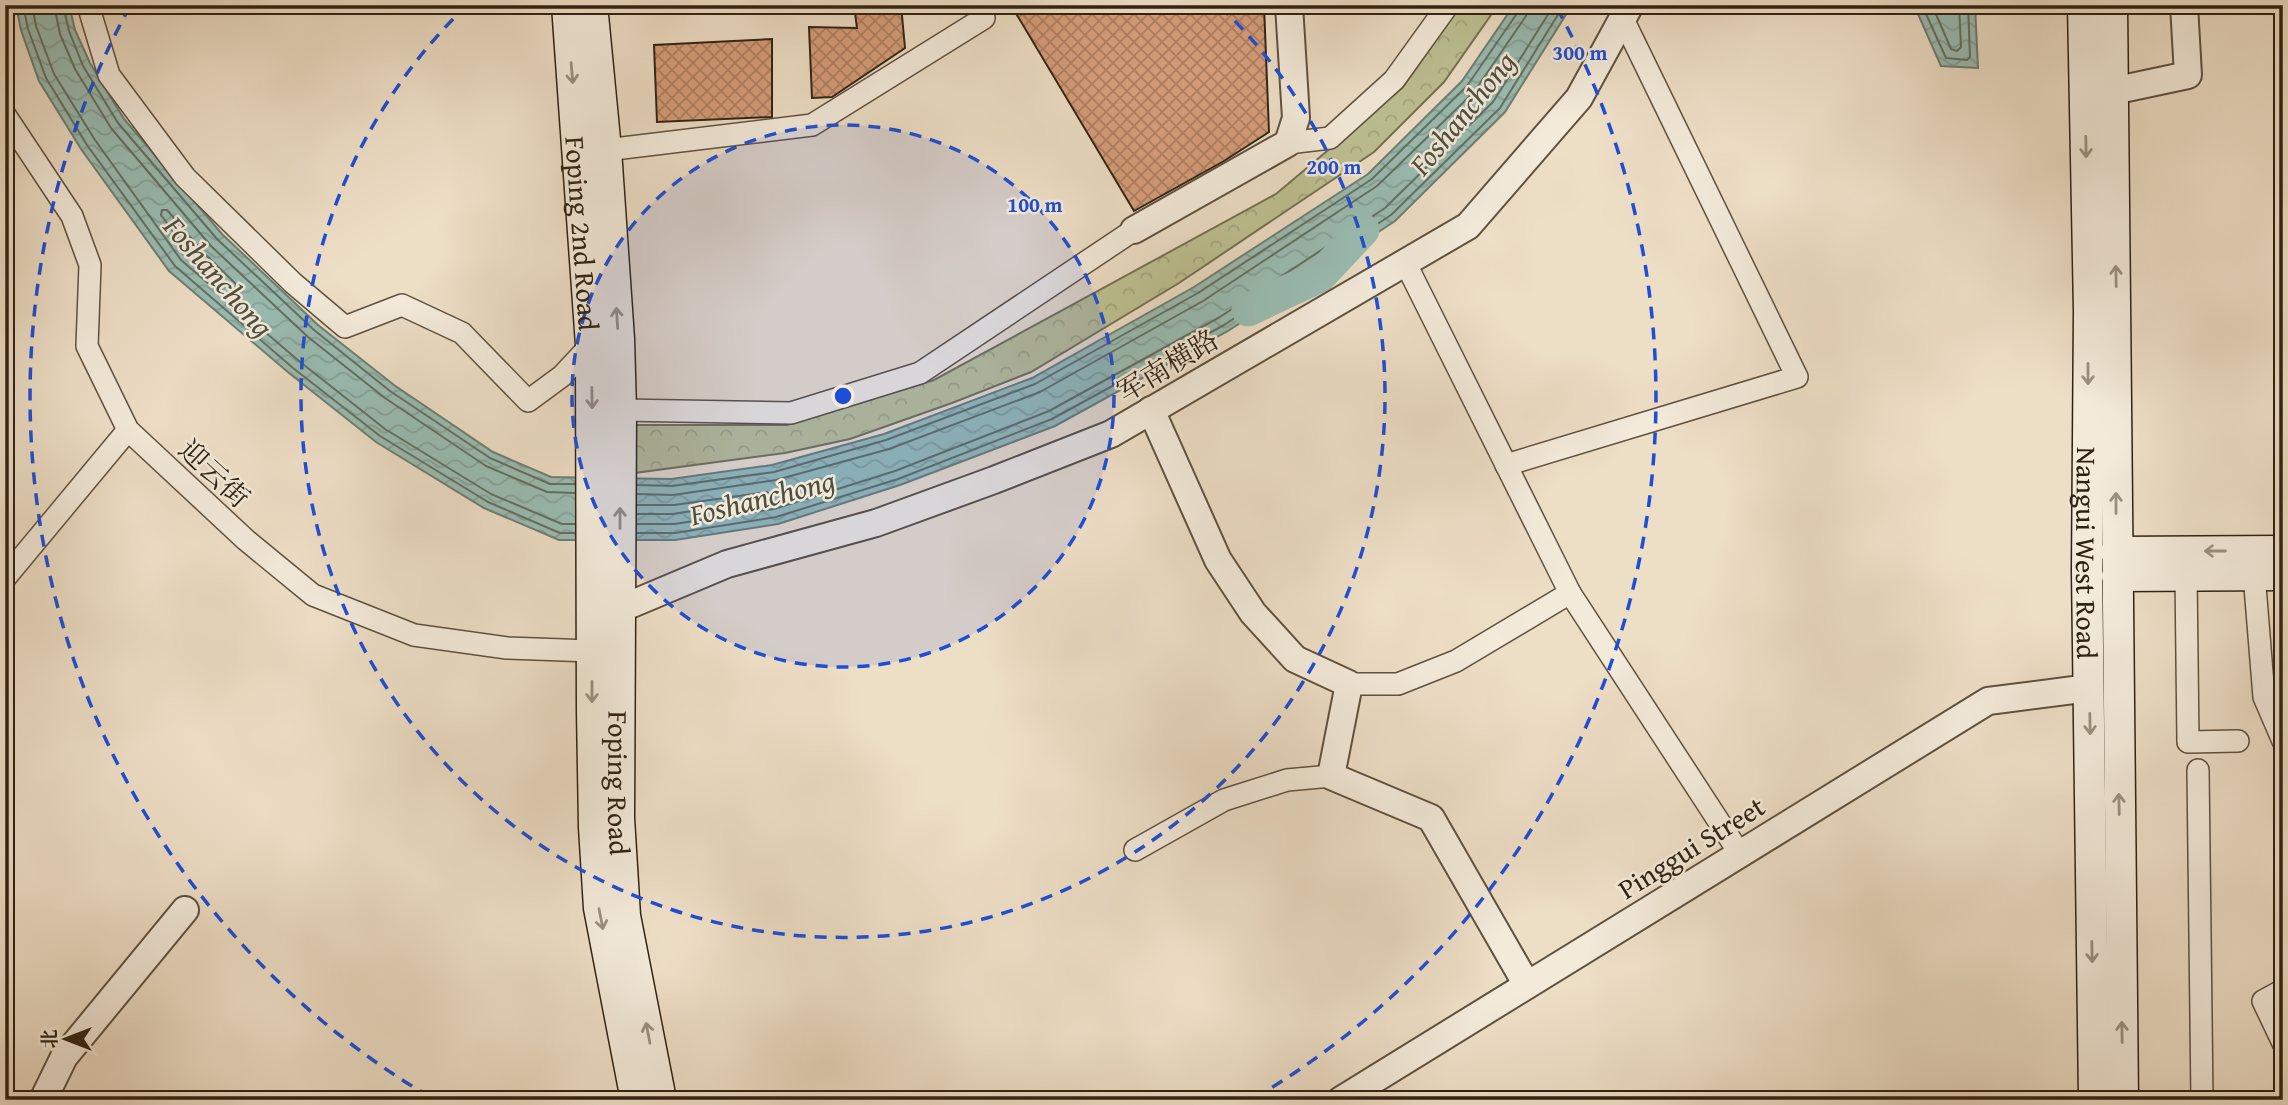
<svg xmlns="http://www.w3.org/2000/svg" width="2288" height="1105" font-family="'Gentium Book Plus','Noto Serif SC',serif">
<style>
.park{fill:url(#park-crowns);stroke:#767152;stroke-width:2}
.water{fill:url(#water-waves);stroke:#6f7e72;stroke-width:2}
.lines{fill:none;stroke-linecap:round;stroke-linejoin:round}
.shore{stroke:#646f62;stroke-width:2}
.river{stroke:#99bcb2;stroke-width:33}
.building{fill:url(#building-cross-hatch);stroke:#302212;stroke-width:2}
.minor-casing{stroke:#5f513f;stroke-width:24}
.tertiary-casing{stroke:#5f513f;stroke-width:30}
.secondary-casing{stroke:#302212;stroke-width:33}
.minor{stroke:#f3eada;stroke-width:21}
.tertiary{stroke:#f3eada;stroke-width:26}
.secondary{stroke:#f3eada;stroke-width:30}
.oneway{stroke:#9b9080}
.ring{fill:none;stroke:#1d4ed8;stroke-width:3.5;stroke-dasharray:12 9}
.labels{text-anchor:middle;dominant-baseline:central;stroke-width:5;stroke-linejoin:round;paint-order:stroke}
.street-label{font-size:28px;fill:#302212;stroke:#f3eada}
.water-label{font-size:30px;font-style:italic;fill:#505042;stroke:#f3eada}
.centre{fill:#1d4ed8;stroke:#f3eada;stroke-width:3.5}
.ring-label{font-size:21px;text-anchor:middle;font-weight:bold;fill:#1d4ed8;stroke:#f3eada;stroke-width:5;stroke-linejoin:round;paint-order:stroke}
</style>
<defs>
<pattern id="park-crowns" width="20" height="18" patternUnits="userSpaceOnUse" patternTransform="scale(1.75)"><rect width="20" height="18" fill="#bdc092"/><path d="M2 6a3 3 0 1 1 6 0M12 15a3 3 0 1 1 6 0" fill="none" stroke="#a3a57d"/></pattern>
<pattern id="water-waves" width="16" height="10" patternUnits="userSpaceOnUse" patternTransform="scale(1.75)"><rect width="16" height="10" fill="#99bcb2"/><path d="M0 5q4-4 8 0t8 0" fill="none" stroke="#84a198"/></pattern>
<pattern id="building-cross-hatch" width="8" height="8" patternUnits="userSpaceOnUse" patternTransform="scale(1.75)"><rect width="8" height="8" fill="#d59c78"/><path d="M0 0l8 8M0 8l8-8" fill="none" stroke="#ad7f61"/></pattern>
</defs>
<rect width="100%" height="100%" fill="#eddec6"/>
<filter id="stains"><feTurbulence type="fractalNoise" baseFrequency=".00286" numOctaves="4"/><feColorMatrix values="0 0 0 0 .2 0 0 0 0 .09 0 0 0 0 .02 0 0 0 .5 -.17"/></filter>
<radialGradient id="worn" r=".72"><stop offset=".6" stop-color="#630" stop-opacity="0"/><stop offset="1" stop-color="#630" stop-opacity=".3"/></radialGradient>
<path class="park" d="M 1461,5 L 1498,5 L 1444,82 L 1374,152 L 1179,283 L 1031,372 L 952,403 L 850,439 L 785,453 L 634,473 L 634,425 L 787,425 L 934,380 L 1276,194 L 1403,87 Z"/>
<g class="water">
<path d="M 16,5 L 69,5 L 75,30 L 90,63 L 124,119 L 222,234 L 318,325 L 394,385 L 493,452 L 551,477 L 671,479 L 772,465 L 884,434 L 1032,378 L 1194,287 L 1368,174 L 1462,81 L 1514,5 L 1572,5 L 1505,112 L 1395,221 L 1228,331 L 1055,426 L 900,485 L 778,524 L 675,540 L 559,540 L 484,508 L 376,442 L 289,373 L 169,271 L 81,149 L 39,81 L 21,30 Z"/>
<path d="M 1914,5 L 1975,5 L 1978,68 L 1941,66 Z"/>
</g>
<g class="lines">
<g class="shore">
<path d="M 23,5 L 28,29 L 46,78 L 87,145 L 175,266 L 293,368 L 380,436 L 488,502 L 560,533 L 575,533"/>
<path d="M 32,5 L 36,26 L 54,74 L 95,140 L 181,260 L 299,361 L 385,429 L 491,494 L 562,524 L 575,524"/>
<path d="M 54,5 L 60,34 L 75,69 L 111,128 L 211,246 L 308,337 L 385,398 L 486,466 L 547,492 L 575,493"/>
<path d="M 63,5 L 69,31 L 83,66 L 118,123 L 217,239 L 314,330 L 390,391 L 490,458 L 550,484 L 575,484"/>
<path d="M 1922,5 L 1946,58 L 1967,60 L 1970,57 L 1968,5"/>
<path d="M 1932,5 L 1951,49 L 1957,51 L 1961,47 L 1959,5"/>
<path d="M 162,210 L 167,210 L 203,252 L 240,288 L 240,293 L 235,293 L 189,253 L 161,215 Z"/>
<path d="M 637,485 L 672,486 L 774,472 L 886,440 L 1035,384 L 1198,293 L 1372,179 L 1467,86 L 1518,12 L 1519,5"/>
<path d="M 637,494 L 673,495 L 776,480 L 889,449 L 1040,392 L 1203,301 L 1377,186 L 1474,92 L 1526,16 L 1528,5"/>
<path d="M 637,514 L 673,514 L 768,499 L 771,496 L 767,492 L 674,505 L 637,505"/>
<path d="M 637,524 L 674,524 L 774,509 L 895,471 L 1049,411 L 1220,317 L 1385,208 L 1493,102 L 1554,5"/>
<path d="M 637,533 L 675,533 L 776,517 L 898,479 L 1052,419 L 1224,325 L 1391,215 L 1500,108 L 1564,5"/>
</g>
<path class="river" d="M 1248,310 L 1320,276 L 1363,230"/>
</g>
<g class="building">
<path d="M 854,5 L 901,5 L 905,48 L 832,97 L 812,98 L 809,27 L 857,28 Z"/>
<path d="M 1011,5 L 1264,5 L 1269,132 L 1224,161 L 1134,211 Z"/>
<path d="M 772,39 L 772,117 L 657,122 L 654,45 Z"/>
</g>
<g class="lines">
<g class="minor-casing">
<g id="minor">
<path d="M 88,5 L 109,75 L 185,177 L 293,283 L 345,327 L 402,305 L 462,333 L 528,401 L 562,376 L 591,345"/>
<path d="M 5,115 L 72,216 L 90,265 L 87,346 L 128,430 L 246,540 L 313,595 L 414,635 L 507,648 L 591,651"/>
<path d="M 1288,143 L 1330,138 L 1394,80 L 1448,5"/>
<path d="M 606,150 L 812,125 L 984,18 L 976,5"/>
<path d="M 1405,262 L 1570,593 L 1740,854"/>
<path d="M 621,410 L 791,413 L 920,373 L 1134,230"/>
<path d="M 1506,465 L 1797,377 L 1623,19"/>
<path d="M 2253,562 L 2264,697 L 2283,741"/>
<path d="M 2186,575 L 2188,742 L 2238,741"/>
<path d="M 5,578 L 128,430"/>
<path d="M 1349,684 L 1398,684 L 1456,661 L 1570,593"/>
<path d="M 2198,770 L 2202,1100"/>
<path d="M 1135,850 L 1224,800 L 1287,780 L 1331,776"/>
<path d="M 2283,990 L 2263,1001 L 2283,1043"/>
</g>
</g>
<g class="tertiary-casing">
<g id="tertiary">
<path d="M 2094,95 L 2188,75 L 2184,5"/>
<path d="M 1134,230 L 1288,143 L 1296,118 L 1289,5"/>
<path d="M 1151,410 L 1218,560 L 1253,613 L 1295,659 L 1349,684 L 1331,776 L 1431,818 L 1527,985"/>
<path d="M 620,609 L 727,564 L 876,523 L 994,480 L 1111,434 L 1468,226 L 1579,98 L 1630,5"/>
<path d="M 43,1100 L 64,1057 L 185,910"/>
<path d="M 1341,1100 L 1988,701 L 2089,688"/>
</g>
</g>
<g class="secondary-casing">
<g id="secondary">
<path id="s1" d="M 567,5 L 591,345 L 592,711 L 594,827 L 599,908 L 636,1100"/>
<path id="s2" d="M 592,5 L 606,150 L 619,339 L 621,410 L 619,818 L 625,916 L 661,1100"/>
<path id="s3" d="M 2083,5 L 2089,311 L 2087,571 L 2094,1100"/>
<path d="M 2112,5 L 2123,1100"/>
<path d="M 2116,552 L 2283,551"/>
<path d="M 2117,576 L 2283,575"/>
</g>
</g>
<use href="#minor" class="minor"/>
<use href="#tertiary" class="tertiary"/>
<use href="#secondary" class="secondary"/>
</g>
<defs><path id="oneway-shaft" d="M-6 0H5M1.5-3L5.5 0L1.5 3" fill="none" stroke-width="1.6" stroke-linecap="round" stroke-linejoin="round" transform="scale(1.75)"/></defs>
<g class="oneway">
<use href="#oneway-shaft" transform="translate(572 73) rotate(85)"/>
<use href="#oneway-shaft" transform="translate(2086 147) rotate(89)"/>
<use href="#oneway-shaft" transform="translate(2116 276) rotate(-91)"/>
<use href="#oneway-shaft" transform="translate(617 318) rotate(-94)"/>
<use href="#oneway-shaft" transform="translate(2088 374) rotate(90)"/>
<use href="#oneway-shaft" transform="translate(592 398) rotate(89)"/>
<use href="#oneway-shaft" transform="translate(2116 503) rotate(-90)"/>
<use href="#oneway-shaft" transform="translate(620 518) rotate(-90)"/>
<use href="#oneway-shaft" transform="translate(2215 551) rotate(180)"/>
<use href="#oneway-shaft" transform="translate(592 692) rotate(90)"/>
<use href="#oneway-shaft" transform="translate(2090 724) rotate(89)"/>
<use href="#oneway-shaft" transform="translate(2119 804) rotate(-91)"/>
<use href="#oneway-shaft" transform="translate(601 919) rotate(79)"/>
<use href="#oneway-shaft" transform="translate(2092 952) rotate(89)"/>
<use href="#oneway-shaft" transform="translate(2122 1032) rotate(-91)"/>
<use href="#oneway-shaft" transform="translate(648 1033) rotate(-101)"/>
</g>
<circle cx="843" cy="396" r="271" fill="#1d4ed8" fill-opacity=".12"/>
<g class="ring">
<circle cx="843" cy="396" r="271"/>
<path d="M1220 6A542 542 0 1 1 466 6"/>
<path d="M430 1097A813 813 0 0 1 129 8M1557 8A813 813 0 0 1 1256 1097"/>
</g>
<g class="labels">
<g class="street-label">
<text stroke="none"><textPath href="#s1" startOffset="229">Foping 2nd Road</textPath></text>
<text transform="translate(1167 365) rotate(-31)">军南横路</text>
<text transform="translate(215 473) rotate(43)">迎云街</text>
<text stroke="none"><textPath href="#s3" startOffset="548">Nangui West Road</textPath></text>
<text stroke="none"><textPath href="#s2" startOffset="779">Foping Road</textPath></text>
<text transform="translate(1691 847) rotate(-32)">Pinggui Street</text>
</g>
<g class="water-label">
<text transform="translate(1462 113) rotate(-51)">Foshanchong</text>
<text transform="translate(219 276) rotate(49)">Foshanchong</text>
<text transform="translate(762 497) rotate(-14)">Foshanchong</text>
</g>
</g>
<circle cx="843" cy="396" r="10" class="centre"/>
<g class="ring-label">
<text x="1580" y="60">300 m</text>
<text x="1334" y="174">200 m</text>
<text x="1035" y="212">100 m</text>
</g>
<rect width="2288" height="1105" fill="none" stroke="#eddec6" stroke-width="28"/>
<rect x="7" y="7" width="2274" height="1091" fill="none" stroke="#302212" stroke-width="3.5"/>
<rect x="14" y="14" width="2260" height="1077" fill="none" stroke="#302212" stroke-width="2"/>
<g transform="translate(66 1039) rotate(270)" stroke="#f3eada" stroke-width="5" paint-order="stroke">
<path d="M0-5L12 26L0 18L-12 26Z" fill="#302212"/>
<text y="-10" font-size="19" font-weight="bold" text-anchor="middle" fill="#302212">北</text>
</g>
<rect width="100%" height="100%" filter="url(#stains)"/>
<rect width="100%" height="100%" fill="url(#worn)"/>
</svg>
